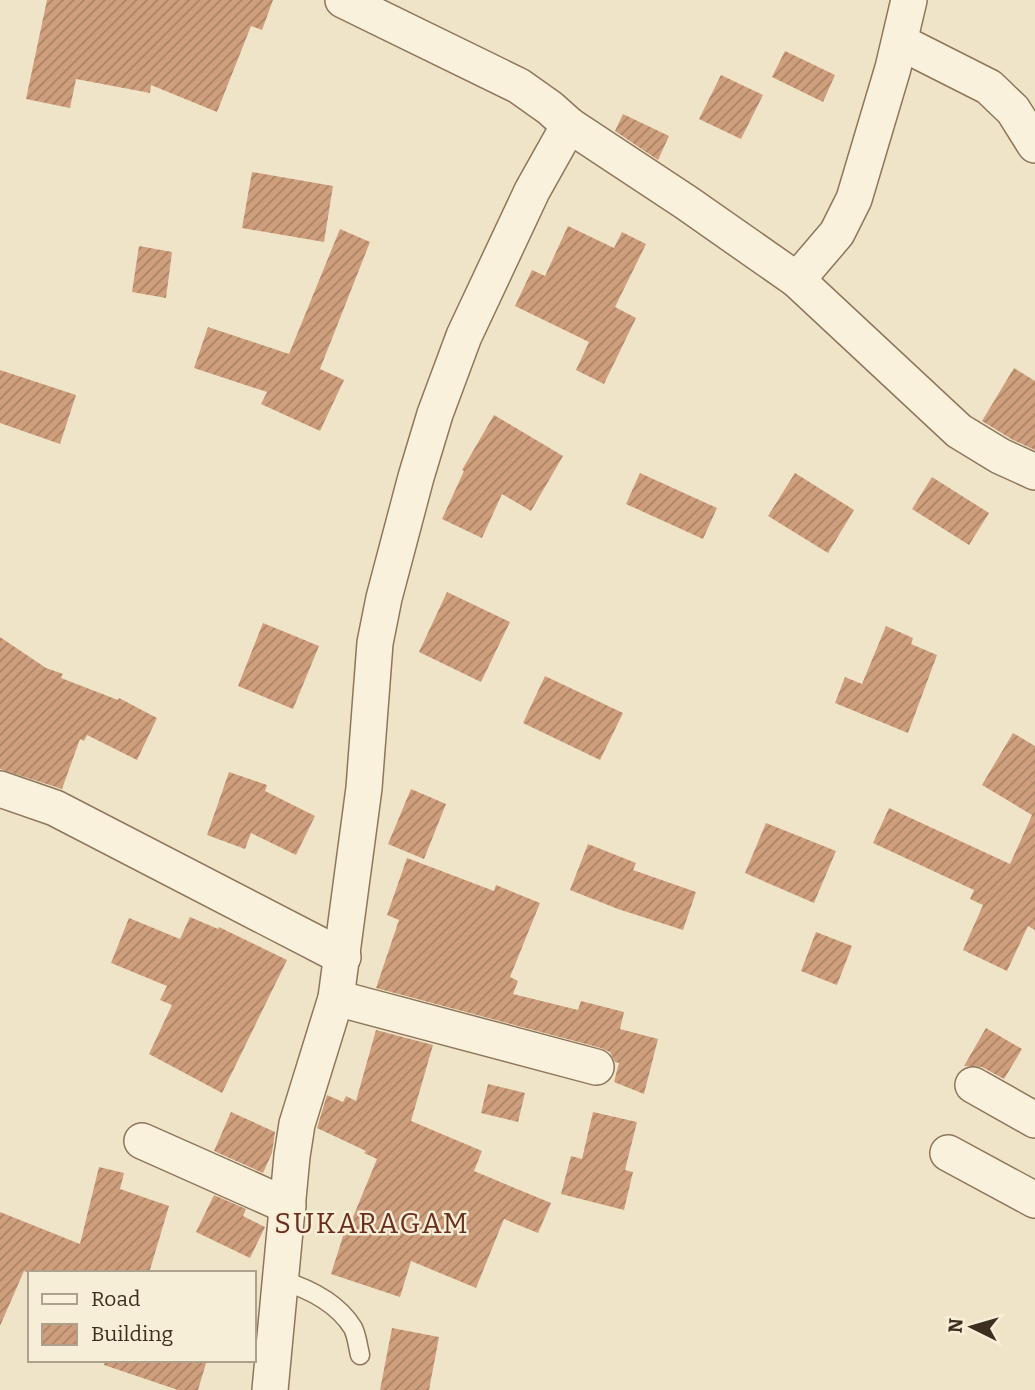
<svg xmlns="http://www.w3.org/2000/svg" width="1035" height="1390" font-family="Bitter,serif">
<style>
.building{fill:url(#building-hatch)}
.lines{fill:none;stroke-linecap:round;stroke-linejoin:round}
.lane-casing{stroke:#8d765c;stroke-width:21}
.street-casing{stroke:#8d765c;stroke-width:38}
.lane{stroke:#faf1dc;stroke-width:18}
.street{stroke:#faf1dc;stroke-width:35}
.labels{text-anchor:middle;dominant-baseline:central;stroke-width:5;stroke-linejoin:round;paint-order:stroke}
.quarter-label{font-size:28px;letter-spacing:2px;fill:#6b2e1e;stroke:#f7eed8}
</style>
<defs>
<pattern id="building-hatch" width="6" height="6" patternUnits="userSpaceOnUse" patternTransform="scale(1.75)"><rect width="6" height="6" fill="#cf9f7d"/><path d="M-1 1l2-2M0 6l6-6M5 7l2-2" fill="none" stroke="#a98266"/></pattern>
</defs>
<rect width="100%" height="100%" fill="#f0e4c8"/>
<g class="building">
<path d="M 47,0 L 273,0 L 262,30 L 251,26 L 217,112 L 151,85 L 150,93 L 76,79 L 70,108 L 26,99 Z"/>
<path d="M 785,51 L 835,75 L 823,102 L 772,77 Z"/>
<path d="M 721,75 L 763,95 L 741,139 L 699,119 Z"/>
<path d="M 623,114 L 669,136 L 658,160 L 615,131 Z"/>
<path d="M 252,172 L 333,186 L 324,242 L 242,228 Z"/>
<path d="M 568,226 L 614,248 L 622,232 L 646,244 L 615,307 L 636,318 L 604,384 L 576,370 L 589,342 L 515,306 L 532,270 L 545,276 Z"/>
<path d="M 340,229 L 370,242 L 320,369 L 344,380 L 320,431 L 261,404 L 267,392 L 194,368 L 208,327 L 289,354 Z"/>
<path d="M 139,246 L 172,252 L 166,298 L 132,292 Z"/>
<path d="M 1014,368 L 1035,381 L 1035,450 L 1013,440 L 982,421 Z"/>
<path d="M 0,370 L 76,395 L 60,444 L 0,423 Z"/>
<path d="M 494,415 L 563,456 L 531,511 L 502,494 L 482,538 L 442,519 L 464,471 L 462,470 Z"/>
<path d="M 640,473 L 717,508 L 703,539 L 626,504 Z"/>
<path d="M 795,473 L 854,510 L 828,553 L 768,516 Z"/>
<path d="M 932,477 L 989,513 L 969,545 L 912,509 Z"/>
<path d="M 447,592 L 510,622 L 481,682 L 419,652 Z"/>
<path d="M 263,623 L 319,646 L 293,709 L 238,686 Z"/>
<path d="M 886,626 L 913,638 L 911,644 L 937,655 L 908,733 L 835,703 L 845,677 L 862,684 Z"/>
<path d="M 0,637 L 46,668 L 63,674 L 61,678 L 118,700 L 119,698 L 157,718 L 137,760 L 87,735 L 84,741 L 80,739 L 62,789 L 0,769 Z"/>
<path d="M 545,676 L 623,713 L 600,760 L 523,723 Z"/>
<path d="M 1013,733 L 1035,746 L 1035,930 L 1028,926 L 1007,971 L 963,950 L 983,905 L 970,899 L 974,890 L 873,843 L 889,808 L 1010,864 L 1032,815 L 982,785 Z"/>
<path d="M 229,772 L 267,785 L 265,791 L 315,816 L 296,855 L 251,833 L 245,849 L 207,835 Z"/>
<path d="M 411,789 L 446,804 L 424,859 L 388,844 Z"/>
<path d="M 766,823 L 836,851 L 814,903 L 745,873 Z"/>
<path d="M 588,844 L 636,863 L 633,870 L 696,892 L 683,930 L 618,909 L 570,890 Z"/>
<path d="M 407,858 L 494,891 L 496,885 L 540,903 L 510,977 L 518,981 L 513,994 L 578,1010 L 581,1001 L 624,1012 L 620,1029 L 658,1039 L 644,1094 L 614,1082 L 619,1063 L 615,1062 L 610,1052 L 601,1048 L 376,988 L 399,920 L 387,915 Z"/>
<path d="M 190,917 L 218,929 L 219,927 L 287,960 L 222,1093 L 149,1054 L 172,1005 L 160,1000 L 167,986 L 111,963 L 129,918 L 180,939 Z"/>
<path d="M 816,932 L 852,946 L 837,985 L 801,971 Z"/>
<path d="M 986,1028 L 1022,1049 L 1004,1079 L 982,1067 L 964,1066 Z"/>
<path d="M 376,1030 L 433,1045 L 411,1121 L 482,1151 L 474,1171 L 551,1203 L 538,1233 L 504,1219 L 476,1288 L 411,1261 L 400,1297 L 331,1274 L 344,1233 L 346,1234 L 377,1159 L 364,1153 L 366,1151 L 317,1128 L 327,1095 L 343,1102 L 346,1096 L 356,1101 Z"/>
<path d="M 488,1084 L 525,1093 L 518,1122 L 481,1113 Z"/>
<path d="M 231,1112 L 275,1132 L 272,1153 L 263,1173 L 214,1151 Z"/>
<path d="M 593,1112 L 637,1122 L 625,1170 L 633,1172 L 624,1210 L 561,1194 L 571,1156 L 582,1159 Z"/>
<path d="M 99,1167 L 124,1173 L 120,1189 L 169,1206 L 149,1273 L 28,1273 L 24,1271 L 0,1326 L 0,1212 L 80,1244 Z"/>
<path d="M 214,1195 L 246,1209 L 243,1216 L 265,1227 L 250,1258 L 196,1232 Z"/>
<path d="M 392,1328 L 439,1337 L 429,1390 L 380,1390 Z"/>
<path d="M 105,1360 L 207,1360 L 198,1390 L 178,1390 L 104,1365 Z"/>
</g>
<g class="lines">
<g class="lane-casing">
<path id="lane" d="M 280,1280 C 307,1288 337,1302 353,1328 C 357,1336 358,1347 360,1355"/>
</g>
<g class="street-casing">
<g id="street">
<path d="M 900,42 L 989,87 L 1013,110 L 1035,145"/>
<path d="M 569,125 L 687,203 L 797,280 L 959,431 L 1000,456 L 1035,472"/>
<path d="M 797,280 L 837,233 L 854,199 L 893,68 L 909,0"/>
<path d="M 0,789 L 55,808 L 343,957"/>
<path d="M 336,998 L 596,1067"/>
<path d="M 973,1085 L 1035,1120"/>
<path d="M 142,1141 L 288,1206"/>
<path d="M 948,1153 L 1035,1200"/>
<path d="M 270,1390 L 292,1156 L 297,1124 L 336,998 L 364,788 L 375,643 L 384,598 L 416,477 L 435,414 L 464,336 L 532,191 L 569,125 L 550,108 L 519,86 L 343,0"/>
</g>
</g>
<use href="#lane" class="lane"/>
<use href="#street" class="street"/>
</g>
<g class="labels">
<g class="quarter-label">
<text x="372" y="1223">SUKARAGAM</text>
</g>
</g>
<rect x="28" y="1271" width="228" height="91" fill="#f7eed8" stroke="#ada18e" stroke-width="2"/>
<rect x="42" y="1294" width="35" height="10" fill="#faf1dc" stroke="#ada18e" stroke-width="2"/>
<text x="91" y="1306" font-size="21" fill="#3d2e20">Road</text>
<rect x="42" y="1324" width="35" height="21" fill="url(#building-hatch)" stroke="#ada18e" stroke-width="2"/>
<text x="91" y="1341" font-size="21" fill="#3d2e20">Building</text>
<g transform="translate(972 1327) rotate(275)" stroke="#f7eed8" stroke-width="5" paint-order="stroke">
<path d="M0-5L12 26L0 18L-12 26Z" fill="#3d2e20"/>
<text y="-10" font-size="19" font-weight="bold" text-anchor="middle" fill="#3d2e20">N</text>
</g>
</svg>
